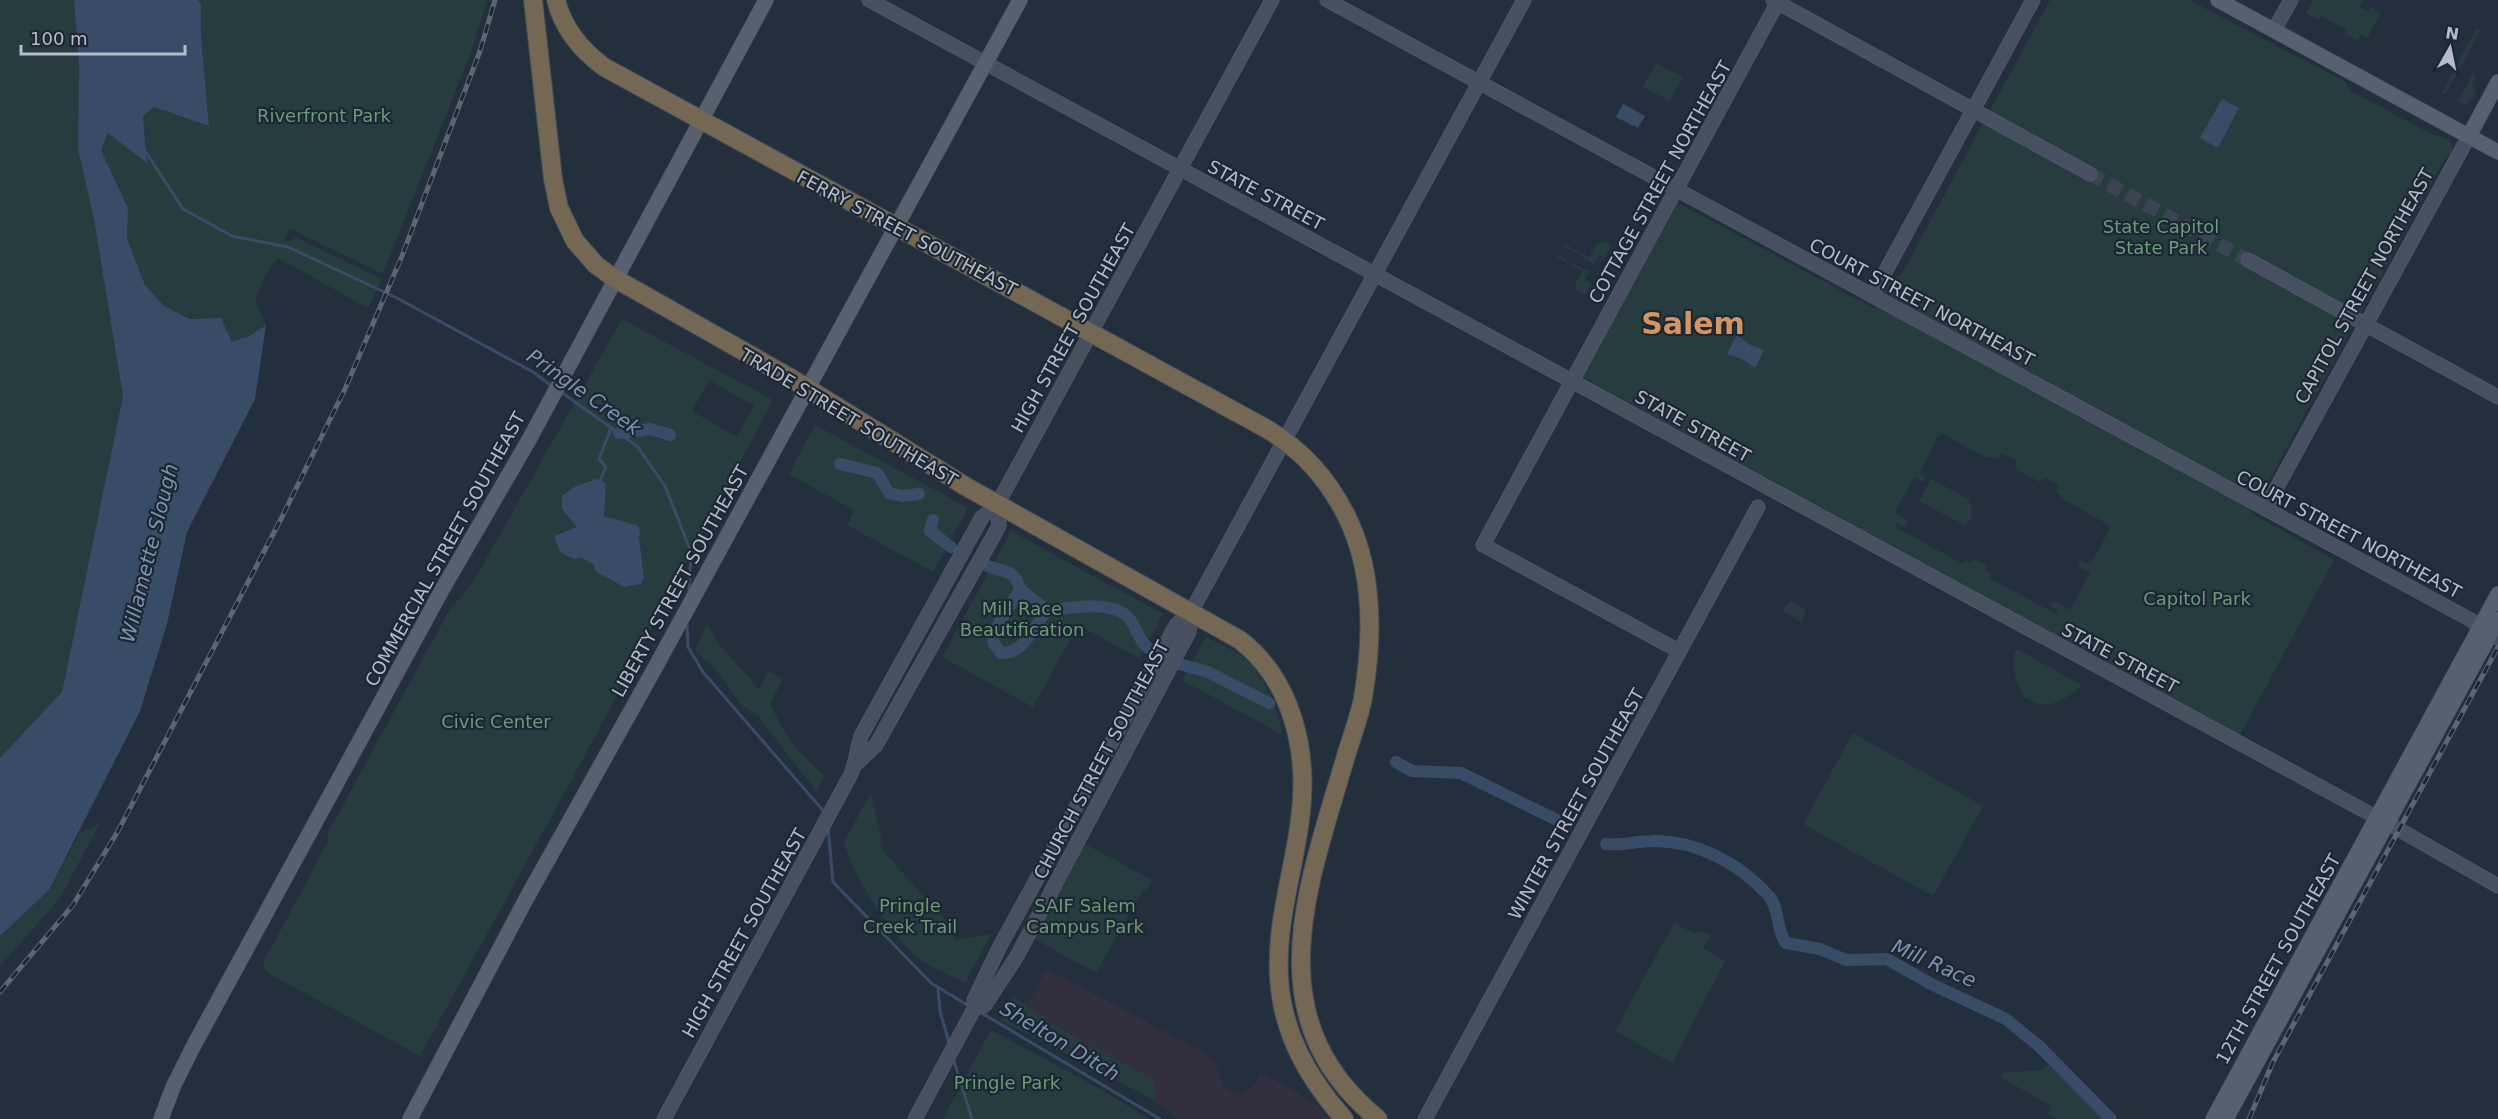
<svg xmlns="http://www.w3.org/2000/svg" width="2498" height="1119" font-family="'DejaVu Sans',sans-serif">
<style>
.medical{fill:#32303f}
.green{fill:#263c3f;fill-rule:evenodd}
.water{fill:#394c67}
.lines{fill:none;stroke-linecap:round;stroke-linejoin:round}
.stream{stroke:#394c67;stroke-width:3}
.canal{stroke:#394c67;stroke-width:12}
.secondary-tunnel{stroke:#3a4453;stroke-width:14;stroke-dasharray:14 7;stroke-linecap:butt}
.secondary-casing{stroke:#565f6c;stroke-width:15}
.primary-casing{stroke:#414a57;stroke-width:16}
.highway-casing{stroke:#434c59;stroke-width:20}
.secondary{stroke:#465061;stroke-width:14}
.primary{stroke:#56606e;stroke-width:15}
.highway{stroke:#746855;stroke-width:18}
.rail-casing{stroke:#5a6575;stroke-width:5}
.rail{stroke:#1d2633;stroke-width:3;stroke-dasharray:9;stroke-linecap:butt}
.labels{text-anchor:middle;dominant-baseline:central;stroke-width:4.5;stroke-linejoin:round;paint-order:stroke}
.park-label{font-size:18px;fill:#6b9a76;stroke:#1d2633}
.street-label{font-size:18px;fill:#b4bcc9;stroke:#1d2633}
.water-label{font-size:20px;font-style:italic;fill:#7c92b1;stroke:#1d2633}
.town-label{font-size:30px;font-weight:bold;fill:#d59563;stroke:#1d2633}
</style>
<rect width="100%" height="100%" fill="#242f3e"/>
<path class="medical" d="M 1047,969 L 1207,1054 L 1215,1062 L 1223,1087 L 1228,1091 L 1240,1094 L 1246,1091 L 1254,1085 L 1261,1072 L 1311,1101 L 1330,1119 L 1178,1119 L 1150,1098 L 1016,1027 Z"/>
<g class="green">
<path d="M 0,0 L 74,0 L 79,66 L 78,149 L 94,220 L 123,396 L 62,692 L 0,758 Z"/>
<path d="M 198,0 L 487,0 L 473,47 L 383,274 L 290,229 L 283,240 L 290,241 L 295,237 L 382,279 L 368,308 L 278,258 L 264,277 L 255,301 L 266,325 L 251,335 L 232,342 L 221,318 L 190,319 L 164,306 L 145,285 L 127,239 L 128,208 L 101,150 L 108,133 L 147,162 L 143,116 L 154,107 L 209,126 L 201,36 L 201,12 Z"/>
<path d="M 2050,0 L 2189,0 L 2344,81 L 2351,91 L 2429,133 L 2448,139 L 2452,144 L 2452,151 L 2444,160 L 2269,480 L 2267,491 L 2261,495 L 2251,513 L 2334,560 L 2240,735 L 1582,377 L 1678,203 L 1875,309 L 1890,281 L 1901,275 ZM 1942,433 L 1983,456 L 1998,459 L 2002,453 L 2016,461 L 2015,469 L 2040,482 L 2045,478 L 2059,485 L 2056,492 L 2061,495 L 2060,497 L 2109,525 L 2109,530 L 2093,561 L 2091,560 L 2088,564 L 2081,561 L 2078,566 L 2090,573 L 2070,610 L 2053,601 L 2050,606 L 2058,610 L 2056,614 L 1989,578 L 1991,574 L 1984,571 L 1987,566 L 1974,559 L 1971,563 L 1966,560 L 1963,564 L 1895,527 L 1897,523 L 1905,528 L 1908,521 L 1894,513 L 1914,477 L 1923,482 L 1926,477 L 1920,474 L 1937,437 Z"/>
<path d="M 2313,0 L 2363,0 L 2360,7 L 2369,12 L 2371,7 L 2381,13 L 2367,38 L 2361,35 L 2358,41 L 2345,34 L 2347,30 L 2323,17 L 2324,13 L 2319,20 L 2306,13 Z"/>
<path d="M 2476,29 L 2480,31 L 2445,95 L 2442,93 Z"/>
<path d="M 1656,63 L 1683,77 L 1670,101 L 1643,87 Z"/>
<path d="M 2474,72 L 2475,95 L 2466,105 L 2458,101 Z"/>
<path d="M 1603,242 L 1611,246 L 1605,257 L 1598,256 L 1593,264 L 1574,251 L 1563,247 L 1565,244 L 1589,258 L 1596,244 Z"/>
<path d="M 1559,254 L 1568,262 L 1590,271 L 1585,279 L 1591,284 L 1585,295 L 1577,291 L 1575,284 L 1582,271 L 1557,257 Z"/>
<path d="M 622,319 L 773,400 L 584,757 L 420,1056 L 268,973 L 263,963 L 327,844 L 328,833 L 450,609 L 472,584 ZM 709,380 L 754,406 L 737,437 L 692,411 ZM 592,482 L 606,484 L 604,516 L 629,525 L 639,536 L 636,538 L 639,539 L 643,582 L 595,571 L 595,565 L 580,556 L 576,557 L 557,534 L 577,527 L 562,509 L 562,496 L 574,487 Z"/>
<path d="M 815,425 L 968,508 L 933,572 L 847,525 L 854,510 L 789,474 Z"/>
<path d="M 1931,479 L 1970,500 L 1968,503 L 1973,506 L 1970,512 L 1973,514 L 1966,526 L 1919,501 Z"/>
<path d="M 1011,531 L 1163,614 L 1139,658 L 1078,625 L 1033,707 L 942,657 Z"/>
<path d="M 1790,601 L 1806,610 L 1801,622 L 1783,611 Z"/>
<path d="M 707,624 L 718,643 L 759,689 L 769,671 L 783,679 L 770,703 C 784,735 798,753 824,776 L 816,791 L 758,716 L 742,705 L 713,666 L 695,651 Z"/>
<path d="M 1206,637 C 1218,643 1232,649 1243,657 C 1265,673 1277,710 1283,735 L 1182,680 Z"/>
<path d="M 2017,649 L 2081,685 C 2075,695 2050,708 2038,704 C 2033,702 2029,699 2024,697 C 2017,684 2009,662 2017,649 Z"/>
<path d="M 1853,733 L 1983,806 L 1933,896 L 1803,824 Z"/>
<path d="M 871,792 L 884,852 L 947,922 L 956,940 L 991,934 L 965,983 C 951,975 921,964 912,953 C 884,921 857,883 844,842 Z"/>
<path d="M 100,823 L 60,898 L 0,966 L 0,936 L 49,890 L 79,834 Z"/>
<path d="M 1083,843 L 1152,880 L 1146,891 L 1143,889 L 1096,973 L 1033,938 Z"/>
<path d="M 1674,923 L 1693,933 L 1702,932 L 1712,935 L 1703,948 L 1725,961 L 1672,1063 L 1615,1031 Z"/>
<path d="M 1013,996 L 1049,1022 L 1083,1041 L 1074,1058 L 1001,1020 Z"/>
<path d="M 991,1030 L 1104,1091 L 1149,1119 L 943,1119 Z"/>
<path d="M 1091,1045 L 1153,1080 L 1158,1094 L 1154,1100 L 1082,1062 Z"/>
<path d="M 2047,1064 L 2106,1119 L 2057,1119 L 2047,1114 L 2051,1106 L 2000,1077 L 2002,1073 L 2042,1070 Z"/>
</g>
<g class="water">
<path d="M 74,0 L 198,0 L 201,4 L 201,36 L 209,126 L 154,107 L 143,116 L 147,163 L 108,133 L 101,150 L 128,208 L 127,239 L 145,285 L 164,306 L 190,319 L 221,318 L 232,342 L 251,335 L 266,325 L 255,399 L 187,532 L 167,624 L 140,711 L 49,890 L 0,936 L 0,758 L 62,692 L 123,396 L 94,220 L 78,149 L 79,66 Z"/>
<path d="M 2222,99 L 2239,108 L 2218,148 L 2200,138 Z"/>
<path d="M 1623,104 L 1645,116 L 1638,128 L 1616,117 Z"/>
<path d="M 1737,335 L 1750,345 L 1764,350 L 1755,368 L 1742,359 L 1727,354 Z"/>
<path d="M 596,479 L 606,483 L 604,516 L 639,526 L 640,536 L 636,538 L 639,538 L 644,578 L 641,584 L 624,587 L 595,571 L 594,565 L 581,557 L 574,559 L 560,552 L 554,536 L 577,527 L 562,509 L 562,496 L 574,487 Z"/>
</g>
<g class="lines">
<g class="stream">
<path d="M 144,149 L 183,209 L 232,236 L 288,247 L 397,298 L 533,372 L 553,387"/>
<path d="M 561,392 L 637,446 L 665,486 L 691,552 L 689,591"/>
<path d="M 600,481 L 606,467 L 599,459 L 611,428"/>
<path d="M 687,624 L 688,647 L 703,672 L 826,814"/>
<path d="M 828,826 L 833,882 L 931,983 L 969,1006"/>
<path d="M 938,988 L 940,1011 L 950,1046"/>
<path d="M 980,1012 L 1160,1119"/>
<path d="M 953,1058 L 972,1119"/>
</g>
<g class="canal">
<path d="M 619,433 L 651,429 L 670,435"/>
<path d="M 840,464 L 877,473 L 889,493 L 902,496 L 919,494"/>
<path d="M 933,520 L 930,531 L 951,547"/>
<path d="M 985,565 C 1001,572 1016,569 1020,589 L 994,632 L 993,642 L 1001,653 C 1026,653 1032,628 1047,611 C 1070,608 1116,598 1131,621 C 1139,633 1140,644 1153,651"/>
<path d="M 1020,589 L 1047,611"/>
<path d="M 1179,664 L 1208,672 L 1269,703"/>
<path d="M 1396,762 L 1412,771 L 1461,773 L 1557,820"/>
<path d="M 1606,844 C 1621,846 1637,841 1652,841 C 1696,840 1739,863 1769,896 C 1780,909 1776,930 1786,943 L 1820,949 L 1846,960 L 1887,959 L 1933,985 L 2006,1019 L 2039,1046 L 2111,1119"/>
</g>
<path class="secondary-tunnel" d="M 2090,174 L 2248,260"/>
<g class="secondary-casing">
<g id="secondary">
<path d="M 869,0 L 2398,829 L 2498,886"/>
<path d="M 1327,0 L 2469,619 L 2498,638"/>
<path d="M 1773,0 L 2090,174"/>
<path d="M 2274,30 L 2291,0"/>
<path d="M 2248,260 L 2498,397"/>
<path d="M 1872,296 L 2033,0"/>
<path d="M 2265,509 L 2469,136"/>
<path d="M 1679,651 L 1483,545 L 1779,0"/>
<path d="M 856,764 L 876,745 L 999,526 L 997,505"/>
<path d="M 974,1009 L 985,1005 L 1017,956 L 1189,632 L 1191,612"/>
<path d="M 664,1119 L 850,776 C 857,762 856,748 862,734 L 982,517 L 997,505 L 1272,0"/>
<path d="M 915,1119 L 974,1009 L 974,1000 L 1000,946 L 1176,625 L 1191,612 L 1524,0"/>
<path d="M 1425,1119 L 1758,507"/>
</g>
</g>
<g class="primary-casing">
<g id="primary">
<path d="M 2218,0 L 2498,152"/>
<path d="M 2469,136 L 2498,82"/>
<path d="M 161,1119 L 173,1087 L 194,1045 L 443,588 L 530,438 L 766,0"/>
<path d="M 410,1119 L 525,901 L 656,666 L 1020,0"/>
<path d="M 2213,1119 L 2498,594"/>
<path d="M 2226,1119 L 2498,620"/>
</g>
</g>
<g class="highway-casing">
<g id="highway">
<path d="M 533,0 L 553,179 L 559,208 L 575,241 L 596,265 L 614,278 L 789,377 L 965,486 L 1240,640 C 1294,682 1309,755 1300,820 C 1293,874 1276,923 1279,977 C 1282,1033 1308,1078 1344,1119"/>
<path d="M 556,0 C 563,29 581,50 604,67 L 1267,429 C 1303,451 1327,478 1346,515 C 1374,570 1373,638 1363,698 C 1359,718 1351,739 1345,759 C 1308,887 1254,1018 1378,1119"/>
</g>
</g>
<use href="#secondary" class="secondary"/>
<use href="#primary" class="primary"/>
<use href="#highway" class="highway"/>
<g class="rail-casing">
<g id="rail">
<path d="M 0,992 L 73,905 L 118,831 L 282,517 L 345,389 L 402,256 L 480,51 L 495,0"/>
<path d="M 2249,1119 L 2273,1062 L 2498,647"/>
</g>
</g>
<use href="#rail" class="rail"/>
</g>
<g class="labels">
<g class="park-label">
<text x="324" y="115">Riverfront Park</text>
<text x="2161" y="226">State Capitol<tspan x="2161" dy="21">State Park</tspan></text>
<text x="2197" y="598">Capitol Park</text>
<text x="1022" y="608">Mill Race<tspan x="1022" dy="21">Beautification</tspan></text>
<text x="496" y="721">Civic Center</text>
<text x="910" y="905">Pringle<tspan x="910" dy="21">Creek Trail</tspan></text>
<text x="1085" y="905">SAIF Salem<tspan x="1085" dy="21">Campus Park</tspan></text>
<text x="1007" y="1082">Pringle Park</text>
</g>
<g class="street-label">
<text transform="translate(1660 182) rotate(-61)">COTTAGE STREET NORTHEAST</text>
<text transform="translate(1266 195) rotate(28)">STATE STREET</text>
<text transform="translate(907 233) rotate(28)">FERRY STREET SOUTHEAST</text>
<text transform="translate(2364 286) rotate(-61)">CAPITOL STREET NORTHEAST</text>
<text transform="translate(1922 302) rotate(28)">COURT STREET NORTHEAST</text>
<text transform="translate(1073 328) rotate(-61)">HIGH STREET SOUTHEAST</text>
<text transform="translate(849 417) rotate(31)">TRADE STREET SOUTHEAST</text>
<text transform="translate(1693 426) rotate(29)">STATE STREET</text>
<text transform="translate(2349 534) rotate(28)">COURT STREET NORTHEAST</text>
<text transform="translate(445 549) rotate(-61)">COMMERCIAL STREET SOUTHEAST</text>
<text transform="translate(680 581) rotate(-61)">LIBERTY STREET SOUTHEAST</text>
<text transform="translate(2120 658) rotate(28)">STATE STREET</text>
<text transform="translate(1101 760) rotate(-62)">CHURCH STREET SOUTHEAST</text>
<text transform="translate(1576 804) rotate(-61)">WINTER STREET SOUTHEAST</text>
<text transform="translate(744 933) rotate(-61)">HIGH STREET SOUTHEAST</text>
<text transform="translate(2278 959) rotate(-61)">12TH STREET SOUTHEAST</text>
</g>
<g class="water-label">
<text transform="translate(584 392) rotate(35)">Pringle Creek</text>
<text transform="translate(149 553) rotate(-76)">Willamette Slough</text>
<text transform="translate(1934 963) rotate(24)">Mill Race</text>
<text transform="translate(1060 1041) rotate(31)">Shelton Ditch</text>
</g>
<g class="town-label">
<text x="1693" y="323">Salem</text>
</g>
</g>
<g transform="translate(2450 48) rotate(9)" stroke="#1d2633" stroke-width="4.5" paint-order="stroke">
<path d="M0-4.5L10 22L0 15L-10 22Z" fill="#b4bcc9"/>
<text y="-9" font-size="16" font-weight="bold" text-anchor="middle" fill="#b4bcc9">N</text>
</g>
<path d="M21 45v9h164v-9" fill="none" stroke="#b4bcc9" stroke-width="3"/>
<text x="30" y="45" font-size="18" fill="#b4bcc9" stroke="#1d2633" stroke-width="4.5" paint-order="stroke">100 m</text>
</svg>
